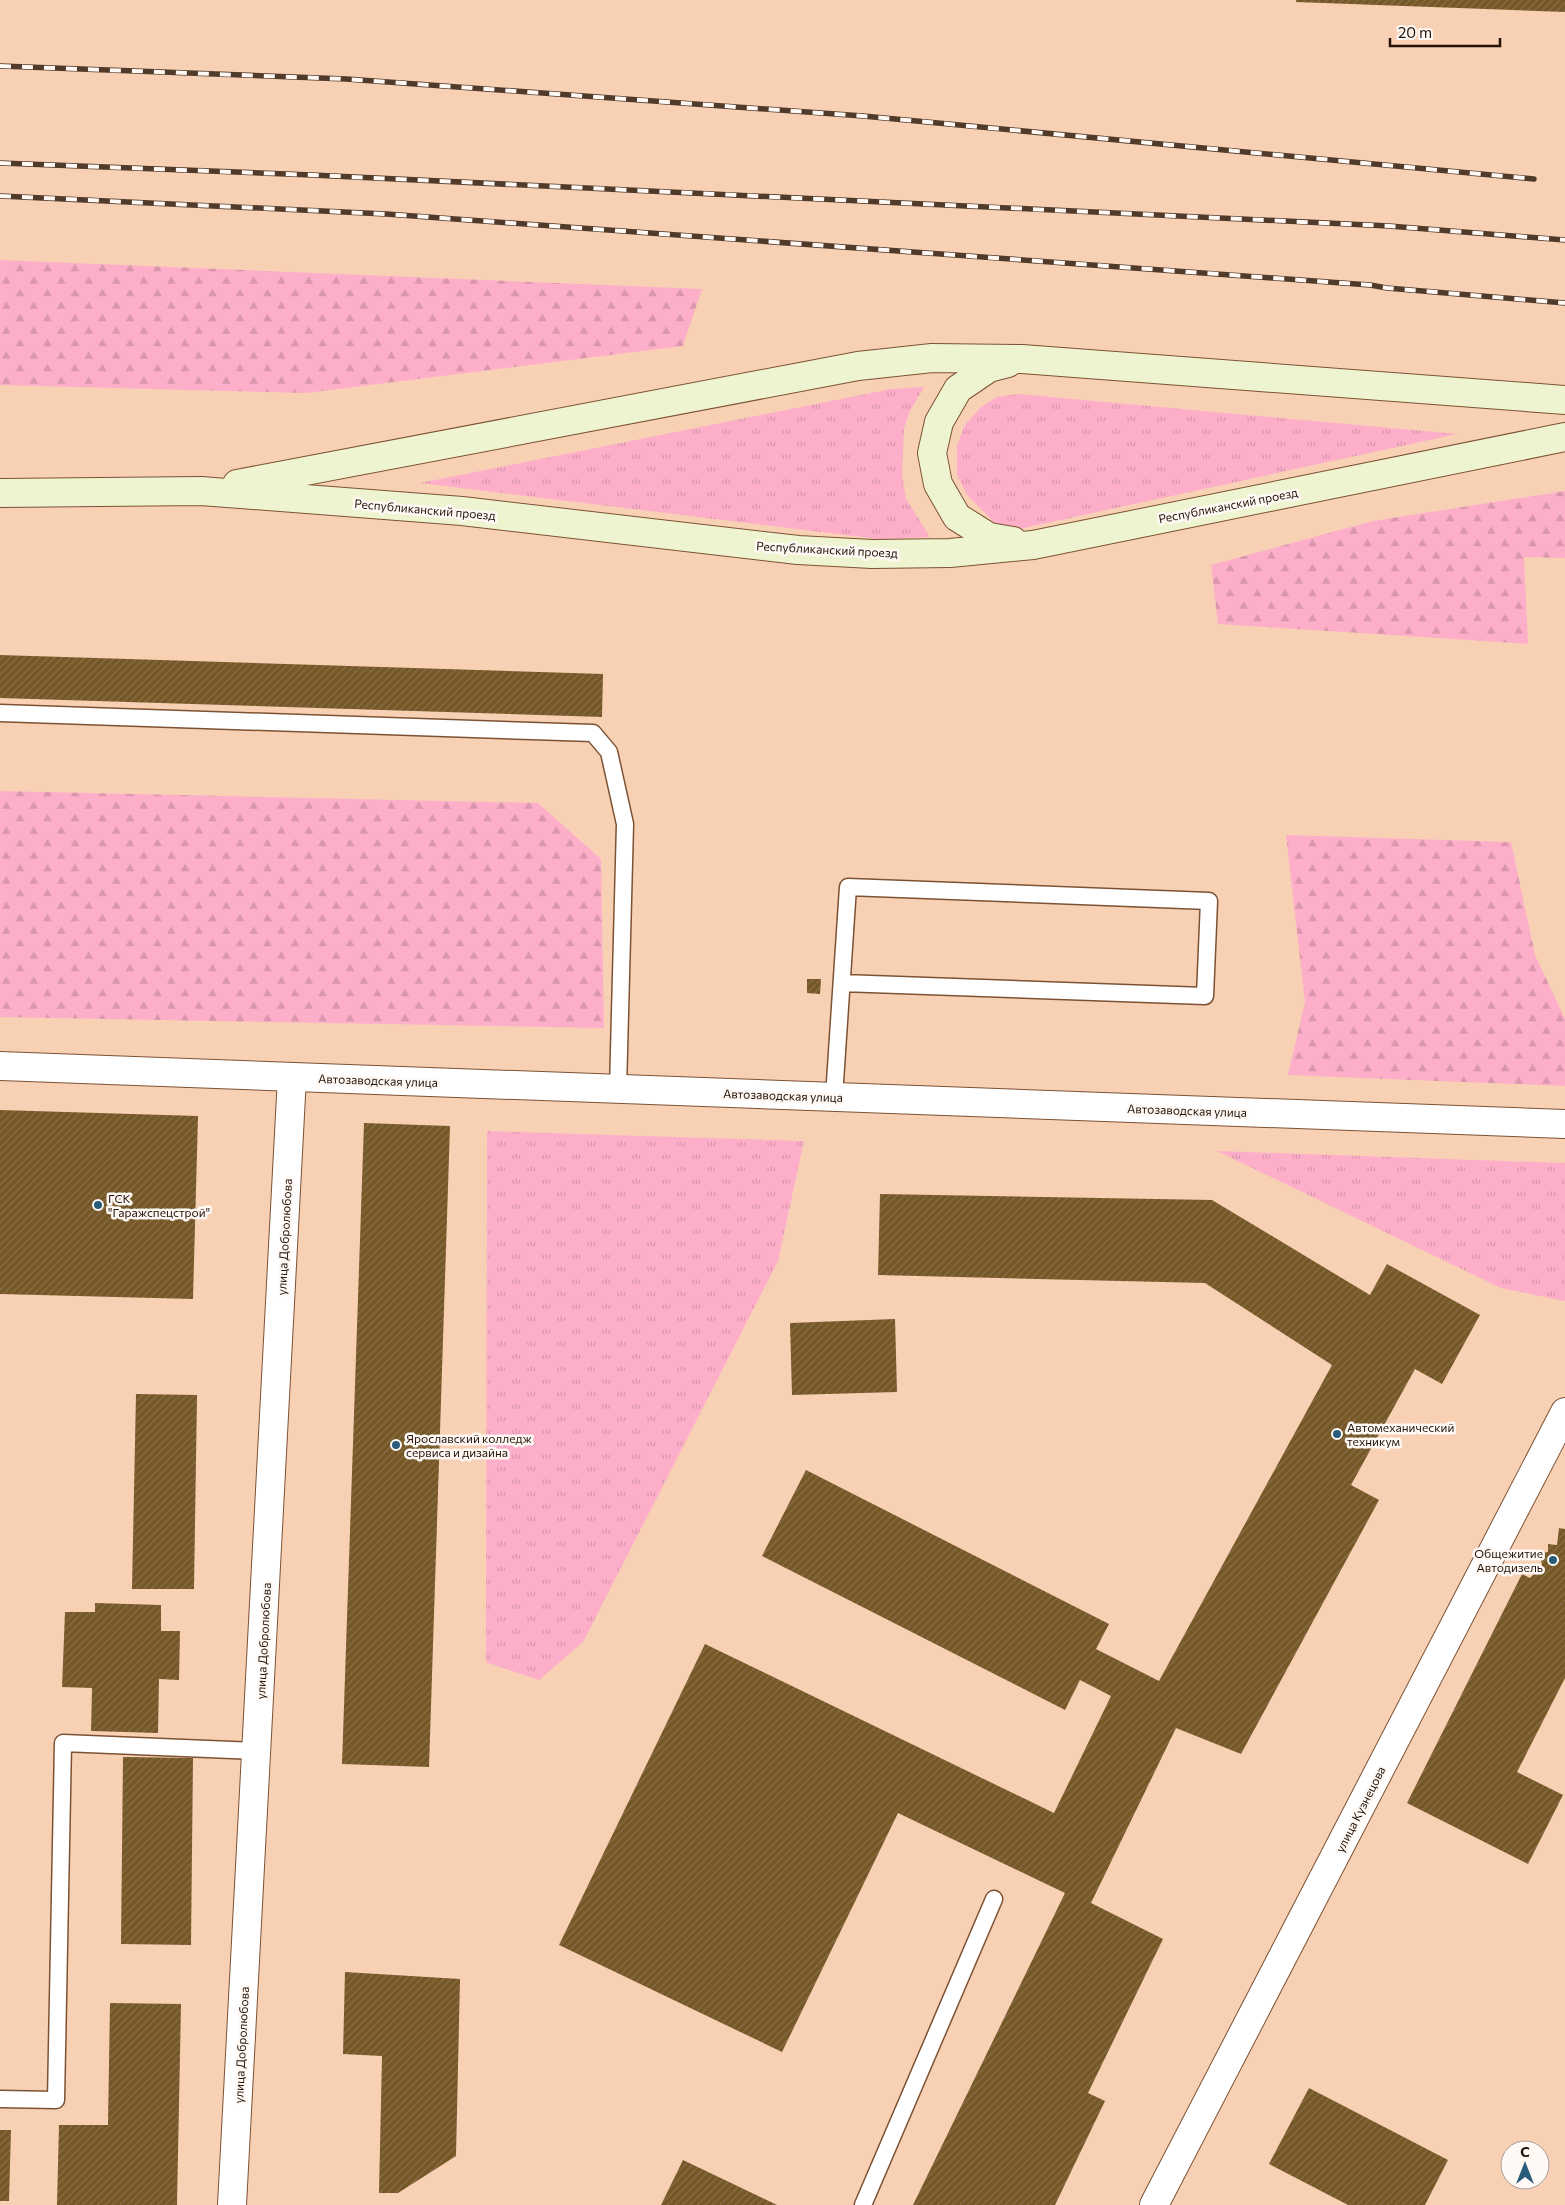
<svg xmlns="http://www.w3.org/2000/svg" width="1565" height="2205" font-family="Commissioner,sans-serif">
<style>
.grass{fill:url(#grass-tufts)}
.forest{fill:url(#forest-firs)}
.building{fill:url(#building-hatch)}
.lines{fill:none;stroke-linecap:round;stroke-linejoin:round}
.service-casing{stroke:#7c5233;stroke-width:19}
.minor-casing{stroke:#7c5233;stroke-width:30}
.secondary-casing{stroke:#7c5233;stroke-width:30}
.service{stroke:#fff;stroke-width:16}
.minor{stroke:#fff;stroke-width:28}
.secondary{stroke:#eef4cf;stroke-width:28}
.rail-casing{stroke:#503a2a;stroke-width:5.5}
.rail{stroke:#fff9f6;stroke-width:4;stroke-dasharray:11;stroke-linecap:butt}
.poi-dot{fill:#295c79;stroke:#fff9f6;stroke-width:2}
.labels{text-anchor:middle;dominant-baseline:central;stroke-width:5;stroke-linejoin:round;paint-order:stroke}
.street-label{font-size:12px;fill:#231205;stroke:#fff9f6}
.poi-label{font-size:12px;fill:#231205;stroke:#fff9f6;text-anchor:start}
</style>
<defs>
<pattern id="grass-tufts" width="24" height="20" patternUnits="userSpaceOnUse" patternTransform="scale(1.25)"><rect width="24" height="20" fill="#fdafca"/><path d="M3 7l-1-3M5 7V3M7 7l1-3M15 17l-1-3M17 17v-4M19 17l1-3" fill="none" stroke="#d996ac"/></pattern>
<pattern id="forest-firs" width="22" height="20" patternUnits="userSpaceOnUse" patternTransform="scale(1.25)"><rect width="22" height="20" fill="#fdafca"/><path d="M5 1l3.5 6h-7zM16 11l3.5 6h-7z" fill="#d996ac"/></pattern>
<pattern id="building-hatch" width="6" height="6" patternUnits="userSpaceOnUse" patternTransform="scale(1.25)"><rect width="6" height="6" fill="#765726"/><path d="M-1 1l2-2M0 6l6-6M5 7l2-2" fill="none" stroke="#886f4a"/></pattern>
</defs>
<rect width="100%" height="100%" fill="#f8d1b5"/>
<g class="grass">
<path d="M 924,387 L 910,411 L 904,428 L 902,475 L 906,499 L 930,537 L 878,539 L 420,483 L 891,389 Z"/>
<path d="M 1018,394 L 1457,434 L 1019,529 L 996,524 L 967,495 L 957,475 L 957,446 L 964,426 L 981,407 L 997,397 Z"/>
<path d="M 487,1131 L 804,1141 L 778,1261 L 583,1642 L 539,1680 L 486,1662 Z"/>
<path d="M 1217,1151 L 1565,1163 L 1565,1301 L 1501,1288 Z"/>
</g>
<g class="forest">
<path d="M 0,260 L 702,289 L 683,346 L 306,393 L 0,385 Z"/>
<path d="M 1565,491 L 1565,558 L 1524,557 L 1528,644 L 1218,624 L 1211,565 L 1373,521 Z"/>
<path d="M 0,791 L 538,803 L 601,859 L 604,1028 L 0,1017 Z"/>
<path d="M 1286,835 L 1511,842 L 1535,955 L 1565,1019 L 1565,1086 L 1288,1075 L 1305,1002 Z"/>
</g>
<g class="building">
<path d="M 1296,0 L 1565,0 L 1565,12 L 1296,2 Z"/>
<path d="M 0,655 L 603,674 L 602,717 L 0,698 Z"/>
<path d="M 807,979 L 821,979 L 820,994 L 807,993 Z"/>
<path d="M 0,1110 L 198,1116 L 193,1299 L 0,1294 Z"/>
<path d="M 364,1123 L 450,1126 L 429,1767 L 342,1764 Z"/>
<path d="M 880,1194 L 1212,1200 L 1370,1295 L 1387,1264 L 1480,1315 L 1442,1384 L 1415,1369 L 1351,1485 L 1379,1500 L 1241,1754 L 1176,1728 L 1091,1903 L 1163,1939 L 1088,2093 L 1105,2101 L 1055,2205 L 913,2205 L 1065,1893 L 898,1813 L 782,2052 L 559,1945 L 705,1644 L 1054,1813 L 1111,1696 L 1080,1680 L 1065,1710 L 762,1556 L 806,1470 L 1109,1624 L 1096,1649 L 1159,1681 L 1332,1365 L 1205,1283 L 878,1275 Z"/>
<path d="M 895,1319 L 897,1392 L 792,1395 L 790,1323 Z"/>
<path d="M 136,1394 L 197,1395 L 194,1589 L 132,1589 Z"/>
<path d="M 1559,1528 L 1565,1529 L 1565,1678 L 1517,1772 L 1563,1795 L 1528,1864 L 1407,1803 L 1522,1574 L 1530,1578 L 1542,1566 L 1540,1553 L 1548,1552 L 1548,1544 L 1557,1545 Z"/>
<path d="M 95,1603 L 161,1605 L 161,1631 L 180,1631 L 179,1680 L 159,1679 L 158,1733 L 91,1731 L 92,1688 L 62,1687 L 65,1612 L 95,1612 Z"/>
<path d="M 123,1757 L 193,1758 L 191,1945 L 121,1944 Z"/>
<path d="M 345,1972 L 460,1979 L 456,2156 L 398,2193 L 379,2193 L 382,2056 L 343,2054 Z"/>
<path d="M 110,2003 L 181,2004 L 177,2205 L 57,2205 L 59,2125 L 108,2125 Z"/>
<path d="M 1309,2088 L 1448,2160 L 1425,2205 L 1348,2205 L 1269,2164 Z"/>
<path d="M 0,2130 L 11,2130 L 9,2201 L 0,2201 Z"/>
<path d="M 683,2160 L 777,2205 L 661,2205 Z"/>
</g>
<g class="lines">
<g class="service-casing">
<g id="service">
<path d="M 0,713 L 593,733 L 609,752 L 625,824 L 618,1089"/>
<path d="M 834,1097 L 848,887 L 1209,901 L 1205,996 L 842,983"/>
<path d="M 0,2099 L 56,2100 L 63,1743 L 257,1751"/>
<path d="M 863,2205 L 994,1899"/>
</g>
</g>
<g class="minor-casing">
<g id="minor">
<path d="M 0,1066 L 1565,1124"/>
<path d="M 232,2205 L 292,1077"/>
<path d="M 1154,2205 L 1565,1412"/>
</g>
</g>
<g class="secondary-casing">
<g id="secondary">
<path d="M 1008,363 L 989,368 L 958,389 L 939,422 L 932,453 L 938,484 L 957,517 L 989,537 L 1013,541"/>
<path d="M 237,484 L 858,366 L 932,358 L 1022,359 L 1565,400"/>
<path d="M 0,493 L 201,491 L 462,511 L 798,550 L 872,554 L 950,553 L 1033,545 L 1565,437"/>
</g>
</g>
<use href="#service" class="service"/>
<use href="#minor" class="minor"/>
<use href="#secondary" class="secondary"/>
<g class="rail-casing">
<g id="rail">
<path d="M 0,66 L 346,79 L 863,116 L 1534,179"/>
<path d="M 0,163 L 312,175 L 1389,226 L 1565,240"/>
<path d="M 0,196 L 386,214 L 1370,285 L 1387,288 L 1565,303"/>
</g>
</g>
<use href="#rail" class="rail"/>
</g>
<g class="poi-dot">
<circle cx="98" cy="1205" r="5"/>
<circle cx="1337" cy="1434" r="5"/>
<circle cx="396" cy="1445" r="5"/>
<circle cx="1553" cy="1560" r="5"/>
</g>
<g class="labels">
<g class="street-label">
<text transform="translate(1228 505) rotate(-11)">Республиканский проезд</text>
<text transform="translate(425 509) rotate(5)">Республиканский проезд</text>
<text transform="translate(827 549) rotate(3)">Республиканский проезд</text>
<text transform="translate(378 1080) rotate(2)">Автозаводская улица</text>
<text transform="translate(783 1095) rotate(2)">Автозаводская улица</text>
<text transform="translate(1187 1110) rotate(2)">Автозаводская улица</text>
<text transform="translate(284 1237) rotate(-87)">улица Добролюбова</text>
<text transform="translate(263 1641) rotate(-87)">улица Добролюбова</text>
<text transform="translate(1360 1809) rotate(-63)">улица Кузнецова</text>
<text transform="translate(241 2045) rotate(-87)">улица Добролюбова</text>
</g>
<g class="poi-label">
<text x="108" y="1198">ГСК<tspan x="108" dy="14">"Гаражспецстрой"</tspan></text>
<text x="1347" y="1427">Автомеханический<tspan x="1347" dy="14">техникум</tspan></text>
<text x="406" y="1438">Ярославский колледж<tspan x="406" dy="14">сервиса и дизайна</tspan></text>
<text x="1543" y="1553" text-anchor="end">Общежитие<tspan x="1543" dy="14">Автодизель</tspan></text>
</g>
</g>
<g transform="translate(1525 2165)"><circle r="24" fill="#fff9f6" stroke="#a79d96"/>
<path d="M0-4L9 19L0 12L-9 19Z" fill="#295c79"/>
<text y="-8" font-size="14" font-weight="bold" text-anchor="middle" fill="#231205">С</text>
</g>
<path d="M1390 38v8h110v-8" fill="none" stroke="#231205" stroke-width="2.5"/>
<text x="1398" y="38" font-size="15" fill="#231205" stroke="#fff9f6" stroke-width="4" paint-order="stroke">20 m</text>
</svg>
